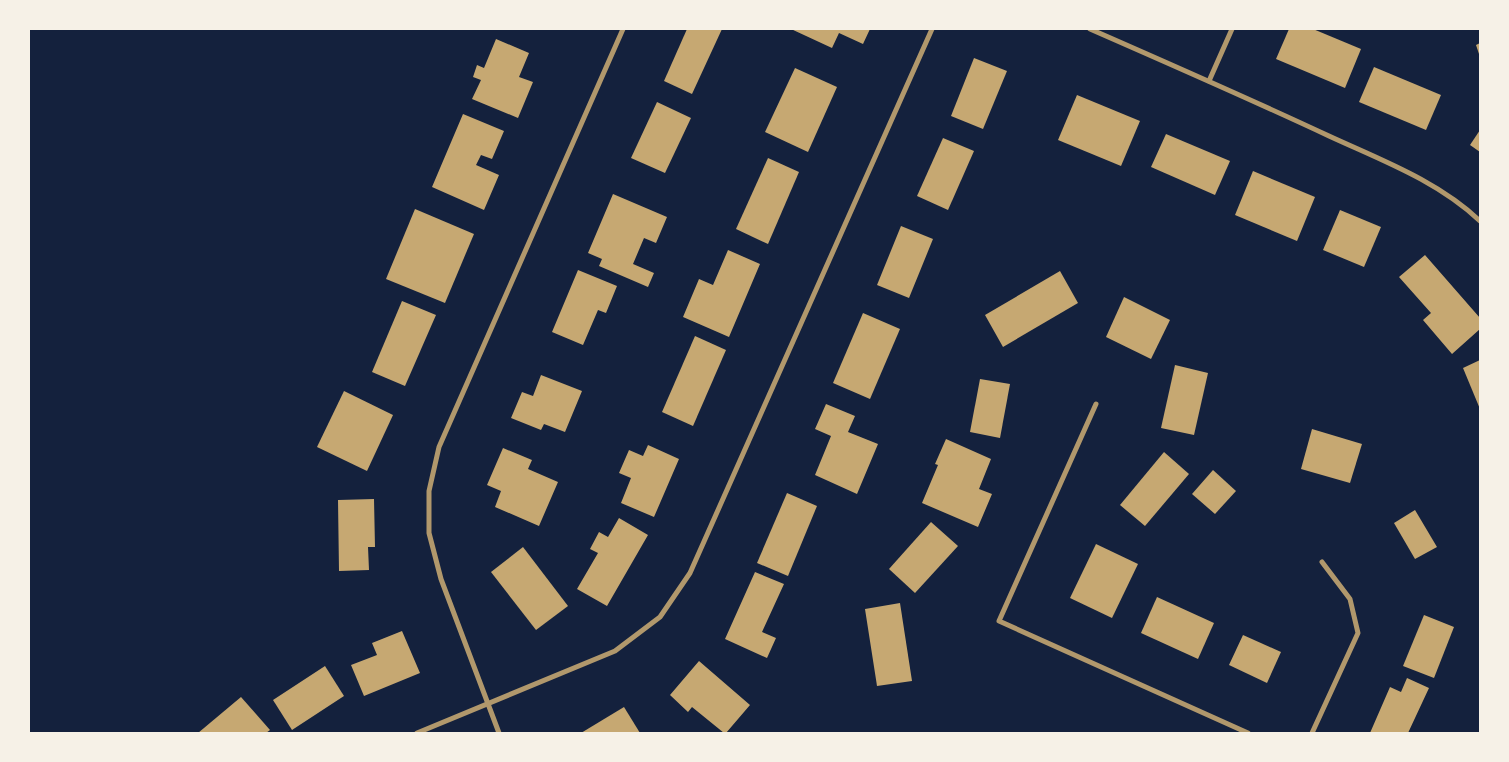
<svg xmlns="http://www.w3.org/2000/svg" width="1509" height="762" font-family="Lora,serif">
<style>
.building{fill:#c6a872}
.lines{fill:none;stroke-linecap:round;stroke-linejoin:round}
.minor{stroke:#b1986c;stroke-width:5}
</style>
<rect width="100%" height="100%" fill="#14213d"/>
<g class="building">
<path d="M 687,29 L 722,29 L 692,94 L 664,81 Z"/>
<path d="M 791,29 L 870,29 L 863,44 L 839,33 L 832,48 Z"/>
<path d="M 1289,29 L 1313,29 L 1361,49 L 1345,88 L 1276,59 Z"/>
<path d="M 496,39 L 529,53 L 519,77 L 533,82 L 518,118 L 472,99 L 481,80 L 473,77 L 477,65 L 484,68 Z"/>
<path d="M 1480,43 L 1480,57 L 1476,45 Z"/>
<path d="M 974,58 L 1007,71 L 983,129 L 951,116 Z"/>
<path d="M 1374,67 L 1441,95 L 1426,130 L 1359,102 Z"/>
<path d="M 795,68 L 837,87 L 808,152 L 765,132 Z"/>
<path d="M 1077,95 L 1140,121 L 1121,166 L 1058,140 Z"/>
<path d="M 657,102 L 691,118 L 665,173 L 631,158 Z"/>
<path d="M 463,114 L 504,131 L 492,159 L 481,155 L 476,165 L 499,175 L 484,210 L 432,187 Z"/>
<path d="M 1480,130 L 1480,152 L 1470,145 Z"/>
<path d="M 1166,134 L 1230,161 L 1215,195 L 1151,167 Z"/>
<path d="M 943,138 L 974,151 L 948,210 L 917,196 Z"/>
<path d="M 768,158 L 799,172 L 768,244 L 736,229 Z"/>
<path d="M 1253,171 L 1315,197 L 1297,241 L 1235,215 Z"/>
<path d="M 613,194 L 667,217 L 656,243 L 644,238 L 633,264 L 654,273 L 648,287 L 599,266 L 602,259 L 588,253 Z"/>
<path d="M 415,209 L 474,234 L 445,303 L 386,279 Z"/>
<path d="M 1340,210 L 1381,227 L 1364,267 L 1323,250 Z"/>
<path d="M 901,226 L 933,239 L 909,298 L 877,285 Z"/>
<path d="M 728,250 L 760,264 L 729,337 L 683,317 L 699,279 L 713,285 Z"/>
<path d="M 1425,255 L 1480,318 L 1480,329 L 1452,354 L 1423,320 L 1431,313 L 1399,277 Z"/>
<path d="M 578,270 L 617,286 L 606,313 L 598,310 L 583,345 L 552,332 Z"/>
<path d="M 1060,271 L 1078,303 L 1003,347 L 985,315 Z"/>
<path d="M 1124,297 L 1170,320 L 1151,359 L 1106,337 Z"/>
<path d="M 402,301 L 436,315 L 405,386 L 372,372 Z"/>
<path d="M 863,313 L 900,329 L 870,399 L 833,383 Z"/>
<path d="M 695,336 L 726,350 L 693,426 L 662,412 Z"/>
<path d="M 1480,360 L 1480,409 L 1463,368 Z"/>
<path d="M 1175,365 L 1208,373 L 1194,435 L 1161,428 Z"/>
<path d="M 541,375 L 582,391 L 565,432 L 544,424 L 541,430 L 511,418 L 522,392 L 533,396 Z"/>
<path d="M 980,379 L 1010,384 L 1000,438 L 970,432 Z"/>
<path d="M 344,391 L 393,415 L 367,471 L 317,447 Z"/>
<path d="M 826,404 L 855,416 L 848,432 L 878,444 L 857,494 L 815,475 L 831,436 L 815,429 Z"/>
<path d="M 1312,429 L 1362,444 L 1350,483 L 1301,469 Z"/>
<path d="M 946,439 L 991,459 L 979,489 L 992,494 L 978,527 L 922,503 L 938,465 L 935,464 Z"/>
<path d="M 648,445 L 679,459 L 654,517 L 621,503 L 631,478 L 619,473 L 629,450 L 643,456 Z"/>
<path d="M 503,448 L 532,460 L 528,469 L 558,482 L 539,526 L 495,507 L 501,491 L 487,485 Z"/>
<path d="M 1164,452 L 1189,474 L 1145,526 L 1120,505 Z"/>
<path d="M 1213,470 L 1236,491 L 1215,514 L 1192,494 Z"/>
<path d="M 787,493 L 817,506 L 788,576 L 757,563 Z"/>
<path d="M 374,499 L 375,547 L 368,547 L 369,570 L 339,571 L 338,500 Z"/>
<path d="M 1415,510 L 1437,547 L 1415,559 L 1394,523 Z"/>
<path d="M 619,518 L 648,535 L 607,606 L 577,589 L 598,553 L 590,549 L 599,532 L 608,537 Z"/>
<path d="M 931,522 L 958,546 L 915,593 L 889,569 Z"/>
<path d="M 1096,544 L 1138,564 L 1112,618 L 1070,598 Z"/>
<path d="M 523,547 L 568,606 L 536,630 L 491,572 Z"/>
<path d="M 755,572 L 784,584 L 762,632 L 776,638 L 767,658 L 725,639 Z"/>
<path d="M 1157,597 L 1214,623 L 1198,659 L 1141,633 Z"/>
<path d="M 900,603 L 912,681 L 877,686 L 865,609 Z"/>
<path d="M 1424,615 L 1454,627 L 1434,678 L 1403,666 Z"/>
<path d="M 402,631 L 420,673 L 364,696 L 351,665 L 377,655 L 372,643 Z"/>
<path d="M 1243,635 L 1281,652 L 1267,683 L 1229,665 Z"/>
<path d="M 699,661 L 750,705 L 726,733 L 724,733 L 692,707 L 688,712 L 670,695 Z"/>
<path d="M 325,666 L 344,696 L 292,730 L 273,700 Z"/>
<path d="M 1407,678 L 1429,688 L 1408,733 L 1370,733 L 1390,687 L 1401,692 Z"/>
<path d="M 241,697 L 270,730 L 266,733 L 198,733 Z"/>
<path d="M 624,707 L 640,733 L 581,733 Z"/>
</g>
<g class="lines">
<g class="minor">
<path d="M 1090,29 C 1170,64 1250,99 1329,136 C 1381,160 1438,181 1480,221"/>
<path d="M 1209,81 L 1232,29"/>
<path d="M 1096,404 L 999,621 L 1248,733"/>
<path d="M 417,733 L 615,651 L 660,617 L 690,573 L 932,29"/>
<path d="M 499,733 L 441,579 L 429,533 L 429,491 L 439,447 L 623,29"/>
<path d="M 1312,733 L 1358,633 L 1350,599 L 1322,562"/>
</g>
</g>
<rect width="1509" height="762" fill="none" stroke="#f6f1e7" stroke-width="60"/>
</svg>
